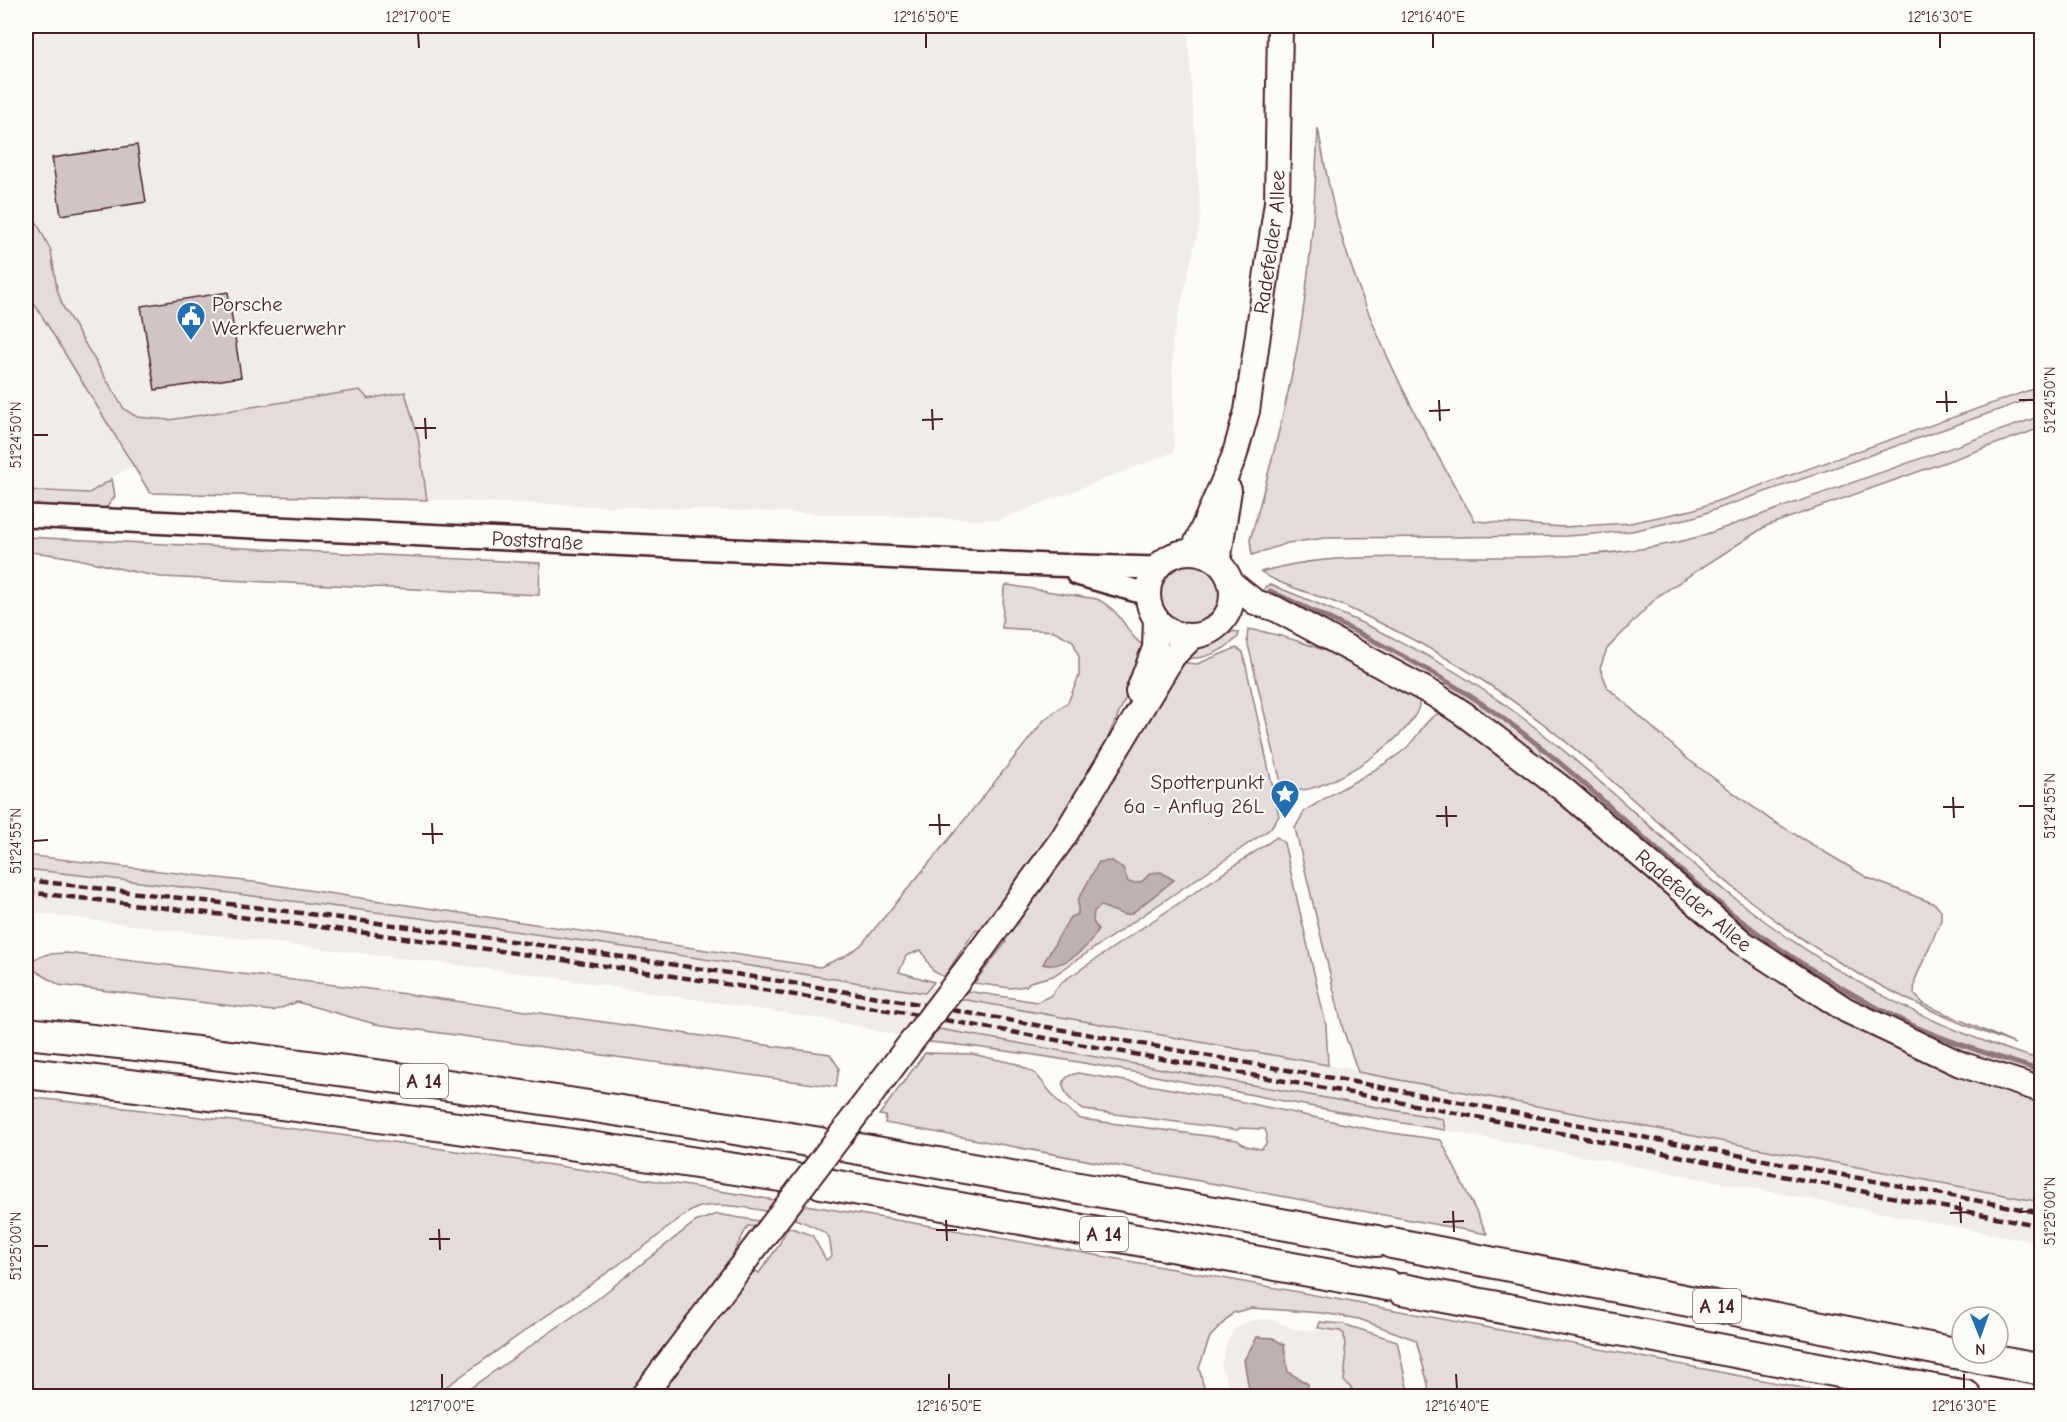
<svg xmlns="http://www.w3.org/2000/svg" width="2067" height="1422" font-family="'Comic Neue',sans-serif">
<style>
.built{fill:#f0ece8}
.green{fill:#e3dcda;stroke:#967e82;stroke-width:1.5}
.water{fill:#c0b1b1;stroke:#91777b;stroke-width:1.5}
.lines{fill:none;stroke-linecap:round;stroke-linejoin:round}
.stream{stroke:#91777b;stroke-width:5}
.building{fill:#d0c5c4;stroke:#4a1f2b;stroke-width:1.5}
.tertiary-casing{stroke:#4a1f2b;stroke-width:26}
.secondary-casing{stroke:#4a1f2b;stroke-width:28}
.motorway-casing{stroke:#4a1f2b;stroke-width:34}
.tertiary{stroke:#fdfcf7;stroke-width:21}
.secondary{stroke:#fdfcf7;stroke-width:24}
.motorway{stroke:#fdfcf7;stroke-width:30}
.rail{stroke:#4a1f2b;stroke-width:4.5;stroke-dasharray:9 4.5;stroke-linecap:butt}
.secondary-bridge-casing{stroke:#4a1f2b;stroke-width:28;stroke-linecap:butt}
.secondary-bridge{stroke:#fdfcf7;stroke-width:24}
.ticks{fill:none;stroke:#4a1f2b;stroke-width:2}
.labels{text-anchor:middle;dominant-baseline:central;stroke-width:4.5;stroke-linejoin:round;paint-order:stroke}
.shield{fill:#fdfcf7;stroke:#806168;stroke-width:1.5}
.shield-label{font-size:20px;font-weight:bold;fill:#4a1f2b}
.street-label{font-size:21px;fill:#4a1f2b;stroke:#fdfcf7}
.poi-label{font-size:21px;fill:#4a1f2b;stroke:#fdfcf7;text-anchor:start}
.neatline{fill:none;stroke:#4a1f2b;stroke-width:2}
.ticks-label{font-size:15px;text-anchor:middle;fill:#4a1f2b}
</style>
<rect width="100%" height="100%" fill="#fdfcf7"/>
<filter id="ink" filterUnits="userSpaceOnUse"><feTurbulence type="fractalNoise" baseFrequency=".0167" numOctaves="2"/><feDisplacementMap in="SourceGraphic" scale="12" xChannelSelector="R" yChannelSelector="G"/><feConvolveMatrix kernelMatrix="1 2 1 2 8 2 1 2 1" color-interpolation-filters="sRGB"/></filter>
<g filter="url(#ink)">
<g class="built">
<path d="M 26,26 L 1187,26 L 1201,217 L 1172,344 L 1174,452 L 999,520 L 427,500 L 418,437 L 405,393 L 128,436 L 26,263 Z"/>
<path d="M 26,290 L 132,466 L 88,492 L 26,489 Z"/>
<path d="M 26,855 L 261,883 L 931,987 L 961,999 L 1328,1065 L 2041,1202 L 2041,1243 L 1445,1130 L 1344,1115 L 1225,1089 L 1099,1066 L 929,1042 L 829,1020 L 537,975 L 26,912 Z"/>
<path d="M 1262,1319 L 1275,1320 L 1293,1329 L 1340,1331 L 1344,1334 L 1346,1360 L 1344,1381 L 1359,1396 L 1233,1396 L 1221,1367 L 1227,1342 L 1236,1328 L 1246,1322 Z"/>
</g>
<g class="green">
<path d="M 1318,128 C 1325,167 1332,206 1344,244 C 1374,341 1423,433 1475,521 L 1563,527 L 1630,523 L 1692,510 L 2041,386 L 2041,395 L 1694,517 L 1632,531 L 1567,536 L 1325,538 L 1288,543 L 1252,555 L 1250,540 C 1269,473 1287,406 1299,337 C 1311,268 1315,198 1318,128 Z"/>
<path d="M 26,201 L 51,251 L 57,289 L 63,307 L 124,409 L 137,417 L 169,420 L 360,390 L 368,399 L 405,392 L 418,437 L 427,500 L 150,493 L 26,290 Z"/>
<path d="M 2041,416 L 2041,428 L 1766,526 L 1658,596 L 1607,649 L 1600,668 L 1608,688 L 1689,760 L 1771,820 L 1868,878 L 1935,904 L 1941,911 L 1941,920 L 1915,980 L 1914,994 L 1924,1004 L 2015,1044 C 1919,1010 1829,964 1749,900 C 1662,831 1585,748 1491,686 C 1445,655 1395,629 1344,606 C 1319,595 1283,587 1261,572 C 1309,557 1356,558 1406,557 C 1504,556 1603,563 1698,537 Z"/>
<path d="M 112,479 L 115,496 L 107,507 L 101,509 L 26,506 L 26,490 L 89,493 Z"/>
<path d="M 26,537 L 540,563 L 539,595 L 161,577 C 116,570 72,554 26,552 Z"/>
<circle cx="1189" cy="593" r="33"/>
<path d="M 1008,585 L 1097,599 C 1127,614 1124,635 1146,647 L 1144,657 L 1097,762 L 1039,855 L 982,933 L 976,929 L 944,977 L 933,971 L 921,950 L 906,956 L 899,972 L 934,982 L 925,993 C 626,946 327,902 26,869 L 26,855 L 261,883 L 820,967 L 845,956 L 861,945 L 954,833 L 1045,719 L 1068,702 L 1079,676 L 1079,657 L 1073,641 L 1054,631 L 1002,628 L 1004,587 Z"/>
<path d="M 1271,585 C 1346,614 1421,647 1488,693 C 1581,756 1657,839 1746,907 C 1835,975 1933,1029 2041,1060 L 2041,1081 L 1956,1052 L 1838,995 L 1730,921 L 1581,792 L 1260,596 L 1266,586 Z"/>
<path d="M 1248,629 C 1309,638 1366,668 1419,697 C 1427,730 1331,789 1302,790 C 1293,791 1288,787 1281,783 L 1247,640 Z"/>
<path d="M 1234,631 L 1239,633 L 1238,637 C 1224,651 1201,662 1182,657 Z"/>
<path d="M 1236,648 L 1243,652 L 1279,816 L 1270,829 L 1053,976 L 1030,982 L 1026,986 L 1010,988 L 974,983 L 1003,946 L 1006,942 L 1003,939 L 1178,662 L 1197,664 Z"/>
<path d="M 1443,712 L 1529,773 L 1719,936 L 2041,1100 L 2041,1202 L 1358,1072 L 1343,1029 L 1295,828 L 1304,812 C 1335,789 1373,775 1404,750 C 1418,739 1425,716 1443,712 Z"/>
<path d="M 1277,837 L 1284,843 L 1326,1025 L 1328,1065 L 961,999 L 967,991 L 1037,1002 L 1050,996 L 1062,982 Z"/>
<path d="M 66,953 L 377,990 L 830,1054 L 839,1068 L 836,1087 L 375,1024 L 297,1002 L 273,1011 L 59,985 L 26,965 L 26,962 L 48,954 Z"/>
<path d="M 939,1029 L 1443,1119 L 1445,1130 C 1273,1104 1103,1058 929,1042 Z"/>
<path d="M 925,1053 L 972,1054 L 1017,1064 L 1036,1074 L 1060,1104 L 1081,1119 L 1237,1140 L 1246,1146 L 1261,1149 L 1266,1144 L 1267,1135 L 1265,1129 L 1239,1128 L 1238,1130 L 1084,1110 C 1068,1102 1050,1078 1078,1073 L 1224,1098 L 1378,1131 L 1441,1140 L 1487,1234 L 885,1123 L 886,1116 L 879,1115 Z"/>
<path d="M 26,1097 C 637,1162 1241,1280 1845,1396 L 1429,1396 L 1428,1384 L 1416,1340 L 1359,1319 L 1322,1313 L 1251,1308 L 1233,1313 L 1210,1337 L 1199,1368 L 1206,1396 L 655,1396 L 739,1287 L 754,1270 L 759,1273 L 777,1248 L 788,1227 L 812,1235 L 826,1260 L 832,1256 L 829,1237 C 811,1217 723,1198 697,1208 C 680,1215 664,1232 649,1243 L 433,1396 L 26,1396 Z"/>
<path d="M 717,1214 L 759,1221 L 755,1227 L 748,1226 L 728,1263 L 628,1396 L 459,1396 L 596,1300 L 695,1222 Z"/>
<path d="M 1320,1322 L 1343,1324 L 1397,1341 L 1409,1396 L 1359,1396 L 1344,1381 L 1346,1360 L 1344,1334 L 1340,1331 L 1318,1328 Z"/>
</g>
<g class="water">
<path d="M 1112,861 L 1123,868 L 1128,882 C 1139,885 1143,882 1150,873 L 1161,872 L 1174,880 L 1131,914 L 1124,915 L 1101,906 L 1094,911 L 1093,922 L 1098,929 C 1091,946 1063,971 1043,964 L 1070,917 L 1078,914 L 1078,900 L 1099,862 Z"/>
<path d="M 1257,1337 L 1273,1338 L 1284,1345 L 1288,1372 L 1308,1384 L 1307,1396 L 1250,1395 L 1244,1360 Z"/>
</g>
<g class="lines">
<path class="stream" d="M 1270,591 C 1351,628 1432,667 1504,719 C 1586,778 1655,854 1735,916 C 1787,956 1845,992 1903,1021 C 1947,1042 1995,1056 2042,1071"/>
</g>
<g class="building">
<path d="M 137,145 L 146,202 L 61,215 L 52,158 Z"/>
<path d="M 228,292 L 241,377 L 155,390 L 141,306 Z"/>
</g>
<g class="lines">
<g class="tertiary-casing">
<g id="tertiary">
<path id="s1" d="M 26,516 L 1048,565 L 1156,568"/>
<path d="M 1077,574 L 1147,594"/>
</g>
</g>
<g class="secondary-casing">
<g id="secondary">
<path id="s2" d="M 1193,551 L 1234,457 L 1247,411 L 1277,202 L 1280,26"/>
<circle cx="1190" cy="594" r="42"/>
<path d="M 1218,562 L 1229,490"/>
<path id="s3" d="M 1231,583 L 1255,602 L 1276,609 L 1435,695 L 1464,714 L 1564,790 L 1743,943 L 1846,1010 L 1960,1064 L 2042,1090"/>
<path d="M 1138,692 L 1155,648 L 1156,619"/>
<path d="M 982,949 L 1063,838 L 1173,656 L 1193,636"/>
<path d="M 643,1396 L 748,1257"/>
</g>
</g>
<g class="motorway-casing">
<g id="motorway">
<path d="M 26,1033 C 292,1060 556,1099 820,1143"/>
<path d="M 26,1073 C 282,1102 538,1138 793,1178"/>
<path d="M 848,1147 L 1377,1241"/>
<path d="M 821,1183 L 1387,1285"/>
<path d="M 1392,1243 L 2042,1370"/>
<path d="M 1402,1289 L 1966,1396"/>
</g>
</g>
<use href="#tertiary" class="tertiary"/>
<use href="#secondary" class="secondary"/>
<use href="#motorway" class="motorway"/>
<g class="rail">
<path d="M 26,880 C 326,914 626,954 925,1005"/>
<path d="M 26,892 C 324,925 621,965 917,1015"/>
<path d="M 952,1010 L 1354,1082 L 2042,1213"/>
<path d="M 945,1020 L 1357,1094 L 2042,1226"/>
</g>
<g class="secondary-bridge-casing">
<path id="secondary-bridge" d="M 748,1257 L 982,949"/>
</g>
<use href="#secondary-bridge" class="secondary-bridge"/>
</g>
</g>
<path class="ticks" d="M 418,33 L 419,48M 926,33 L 926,48M 1433,33 L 1433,48M 1940,33 L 1940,48M 1946,391 L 1947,412M 1439,400 L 1440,421M 2019,400 L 2034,400M 1936,402 L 1957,402M 932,409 L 933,430M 1429,411 L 1450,410M 425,418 L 426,439M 922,420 L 943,419M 415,428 L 436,428M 33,435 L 48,435M 1953,797 L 1954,818M 1446,806 L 1447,827M 2019,806 L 2034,806M 1943,807 L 1964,807M 939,814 L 940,835M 1436,816 L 1457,816M 432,823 L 433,844M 929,825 L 950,825M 422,834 L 443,834M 33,841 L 48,840M 1960,1202 L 1961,1223M 1453,1211 L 1454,1232M 2019,1212 L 2034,1211M 1950,1213 L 1971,1212M 946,1220 L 947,1241M 1443,1222 L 1464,1221M 439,1229 L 440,1250M 936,1230 L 957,1230M 429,1239 L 450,1239M 33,1246 L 48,1246M 442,1374 L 442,1389M 949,1374 L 949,1389M 1456,1374 L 1457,1389M 1964,1374 L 1964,1389"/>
<defs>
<g id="civic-pin" transform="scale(1.5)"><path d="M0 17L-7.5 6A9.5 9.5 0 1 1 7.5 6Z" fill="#1f6fb2" stroke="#fdfcf7"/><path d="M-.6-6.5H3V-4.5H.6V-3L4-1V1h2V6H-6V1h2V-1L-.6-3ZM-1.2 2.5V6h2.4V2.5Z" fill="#fff"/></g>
<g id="sight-pin" transform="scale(1.5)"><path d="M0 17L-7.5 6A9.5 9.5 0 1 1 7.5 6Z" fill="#1f6fb2" stroke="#fdfcf7"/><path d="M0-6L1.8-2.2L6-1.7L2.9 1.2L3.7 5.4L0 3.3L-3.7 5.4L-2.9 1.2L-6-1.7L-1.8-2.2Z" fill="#fff"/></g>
</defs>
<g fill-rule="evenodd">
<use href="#civic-pin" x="191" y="316"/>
<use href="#sight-pin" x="1285" y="794"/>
</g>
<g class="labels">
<g class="shield">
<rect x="400" y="1064" width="48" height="34" rx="4.5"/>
<rect x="1080" y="1217" width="48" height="34" rx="4.5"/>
<rect x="1693" y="1289" width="48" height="34" rx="4.5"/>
</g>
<g class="shield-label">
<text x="424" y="1081">A 14</text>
<text x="1104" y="1234">A 14</text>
<text x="1717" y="1306">A 14</text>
</g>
<g class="street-label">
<text stroke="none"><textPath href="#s2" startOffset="321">Radefelder Allee</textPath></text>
<text stroke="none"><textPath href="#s1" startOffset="512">Poststraße</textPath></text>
<text stroke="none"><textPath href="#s3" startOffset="564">Radefelder Allee</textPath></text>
</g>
<g class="poi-label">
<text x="212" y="304">Porsche<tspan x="212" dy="24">Werkfeuerwehr</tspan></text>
<text x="1264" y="782" text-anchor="end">Spotterpunkt<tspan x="1264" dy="24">6a - Anflug 26L</tspan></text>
</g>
</g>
<rect width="2067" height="1422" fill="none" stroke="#fdfcf7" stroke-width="66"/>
<g transform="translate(1980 1335) rotate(179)"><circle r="28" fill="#fdfcf7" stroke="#b5a4a5" stroke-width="1.5"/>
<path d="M0-4.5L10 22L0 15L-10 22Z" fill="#1f6fb2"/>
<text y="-9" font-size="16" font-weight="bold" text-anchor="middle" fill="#4a1f2b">N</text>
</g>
<rect x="33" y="33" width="2001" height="1356" class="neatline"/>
<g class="ticks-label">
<text x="418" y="22">12°17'00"E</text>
<text x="926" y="22">12°16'50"E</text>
<text x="1433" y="22">12°16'40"E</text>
<text x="1940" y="22">12°16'30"E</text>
<text transform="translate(2050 400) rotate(-90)" y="5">51°24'50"N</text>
<text transform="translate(16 435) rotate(-90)" y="5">51°24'50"N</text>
<text transform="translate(2050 806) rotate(-90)" y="5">51°24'55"N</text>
<text transform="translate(16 841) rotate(-90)" y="5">51°24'55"N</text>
<text transform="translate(2050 1211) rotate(-90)" y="5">51°25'00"N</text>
<text transform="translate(16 1246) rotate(-90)" y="5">51°25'00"N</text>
<text x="442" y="1411">12°17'00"E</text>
<text x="949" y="1411">12°16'50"E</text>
<text x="1457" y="1411">12°16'40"E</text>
<text x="1964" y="1411">12°16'30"E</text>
</g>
</svg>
